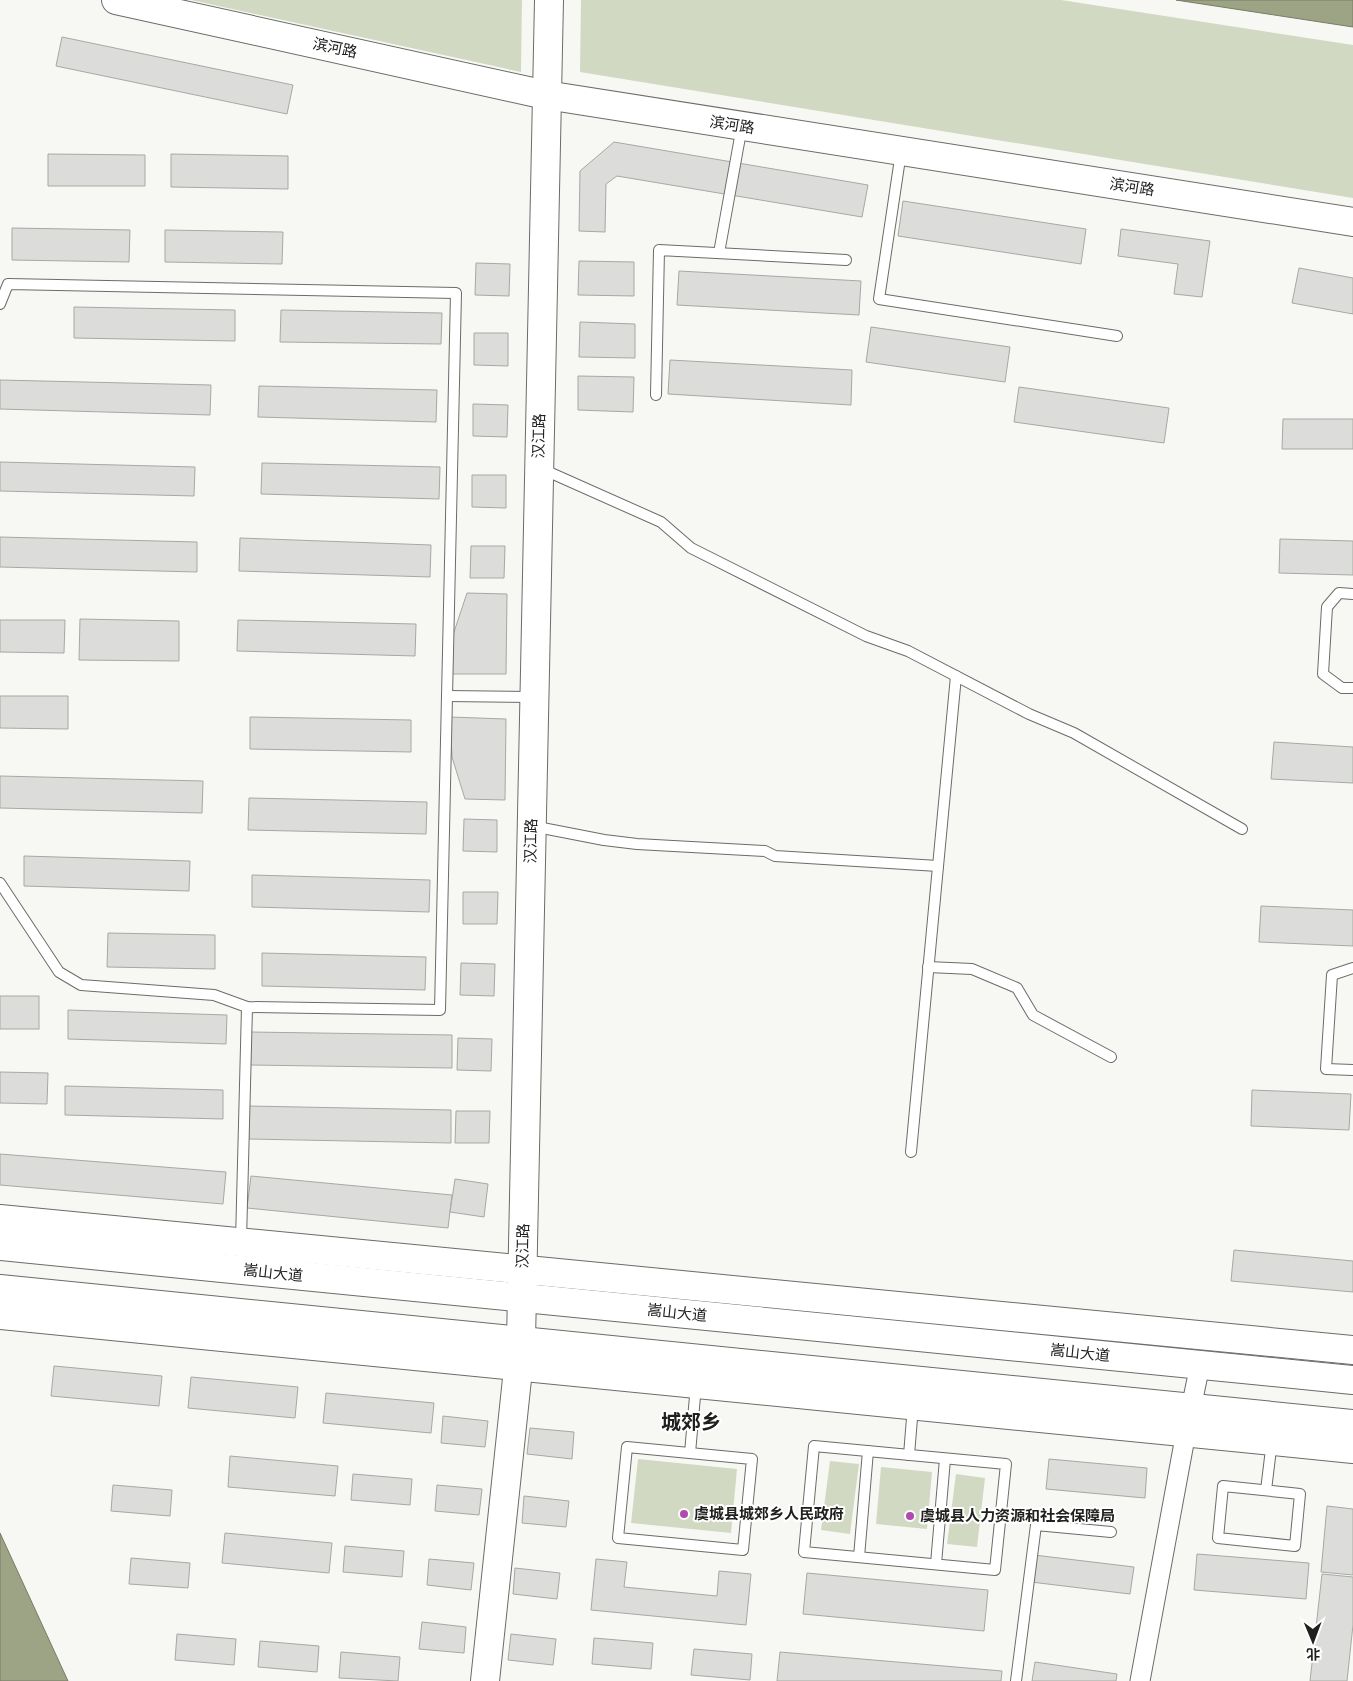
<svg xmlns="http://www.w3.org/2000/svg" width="1353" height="1681" font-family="Jost,'Noto Sans SC',sans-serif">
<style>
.green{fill:#d2d9c2}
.water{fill:#9ca485;stroke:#777c66}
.building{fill:#dcddda;stroke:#a7a8a4}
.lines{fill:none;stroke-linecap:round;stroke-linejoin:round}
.lane-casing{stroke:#6b6c68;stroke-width:12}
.street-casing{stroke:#6b6c68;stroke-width:21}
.secondary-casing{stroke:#6b6c68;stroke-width:30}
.primary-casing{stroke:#6b6c68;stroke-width:30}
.lane{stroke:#fff;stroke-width:10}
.street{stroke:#fff;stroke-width:19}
.secondary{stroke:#fff;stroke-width:28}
.primary{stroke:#fff;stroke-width:28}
.poi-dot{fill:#b14aad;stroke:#fff;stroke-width:2}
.labels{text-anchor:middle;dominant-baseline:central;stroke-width:4;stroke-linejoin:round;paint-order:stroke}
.street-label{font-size:15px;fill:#20201f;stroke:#fff}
.poi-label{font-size:15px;font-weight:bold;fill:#20201f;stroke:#fff;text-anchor:start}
.district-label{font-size:20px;font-weight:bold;fill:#20201f;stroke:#fff}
</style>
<rect width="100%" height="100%" fill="#f7f8f4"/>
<g class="green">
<path d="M 191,0 L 522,0 L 521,72 Z"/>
<path d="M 581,0 L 1061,0 L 1353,45 L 1353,198 L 580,72 Z"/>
<path d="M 638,1459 L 737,1469 L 731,1533 L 631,1523 Z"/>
<path d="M 830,1461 L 859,1464 L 850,1534 L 821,1530 Z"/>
<path d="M 881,1467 L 932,1472 L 927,1529 L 876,1524 Z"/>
<path d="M 956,1474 L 985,1478 L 977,1547 L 947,1544 Z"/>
</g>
<g class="water">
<path d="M 1176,0 L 1353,0 L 1353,27 Z"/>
<path d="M 0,1533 L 68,1681 L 0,1681 Z"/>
</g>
<g class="building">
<path d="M 62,37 L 293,85 L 287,114 L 56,66 Z"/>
<path d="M 614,142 L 868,185 L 862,217 L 617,176 L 606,184 L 605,232 L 579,231 L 580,171 Z"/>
<path d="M 48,154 L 145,155 L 145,186 L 48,186 Z"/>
<path d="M 171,154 L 288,156 L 288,189 L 171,187 Z"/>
<path d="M 903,201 L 1086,229 L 1081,264 L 898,236 Z"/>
<path d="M 12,228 L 130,230 L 129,262 L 12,260 Z"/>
<path d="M 1121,229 L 1210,241 L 1202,297 L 1174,294 L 1178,264 L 1118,256 Z"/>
<path d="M 165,230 L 283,232 L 282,264 L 165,262 Z"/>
<path d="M 579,261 L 634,262 L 634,296 L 578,295 Z"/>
<path d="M 476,263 L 510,264 L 509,296 L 475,295 Z"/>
<path d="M 1299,268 L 1353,278 L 1353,314 L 1292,303 Z"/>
<path d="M 679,271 L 861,281 L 859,315 L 677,305 Z"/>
<path d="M 74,307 L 235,310 L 235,341 L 74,338 Z"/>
<path d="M 281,310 L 442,313 L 441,344 L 280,342 Z"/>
<path d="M 580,322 L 635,324 L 635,358 L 579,357 Z"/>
<path d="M 871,327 L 1010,347 L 1005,382 L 866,362 Z"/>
<path d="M 474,333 L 508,333 L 508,366 L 474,365 Z"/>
<path d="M 670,360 L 852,370 L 851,405 L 668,394 Z"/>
<path d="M 578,376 L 634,377 L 633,412 L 578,410 Z"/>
<path d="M 0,380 L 211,385 L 210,415 L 0,409 Z"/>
<path d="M 259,386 L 437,390 L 436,422 L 258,417 Z"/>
<path d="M 1019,387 L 1169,408 L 1164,443 L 1014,422 Z"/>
<path d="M 473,404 L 508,405 L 507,437 L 473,436 Z"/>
<path d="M 1283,419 L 1353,419 L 1353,449 L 1282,449 Z"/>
<path d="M 0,462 L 195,467 L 194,496 L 0,491 Z"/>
<path d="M 262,463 L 440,467 L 439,499 L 261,494 Z"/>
<path d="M 472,475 L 506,475 L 506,508 L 472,507 Z"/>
<path d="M 0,537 L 197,542 L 197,572 L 0,567 Z"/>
<path d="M 240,538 L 431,545 L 430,577 L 239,571 Z"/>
<path d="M 1280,539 L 1353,541 L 1353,575 L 1279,573 Z"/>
<path d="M 471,546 L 505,546 L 504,578 L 470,578 Z"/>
<path d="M 467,593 L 507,594 L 506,674 L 450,674 L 453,635 Z"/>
<path d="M 80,619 L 179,621 L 179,661 L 79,660 Z"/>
<path d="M 0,620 L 65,620 L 64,653 L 0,652 Z"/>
<path d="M 238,620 L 416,624 L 415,656 L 237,651 Z"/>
<path d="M 0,696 L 68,696 L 68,729 L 0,728 Z"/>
<path d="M 250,717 L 411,720 L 411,752 L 250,749 Z"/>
<path d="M 450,717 L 506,719 L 505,800 L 465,799 L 452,757 Z"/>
<path d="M 1274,742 L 1353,747 L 1353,783 L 1271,779 Z"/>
<path d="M 0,776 L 203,781 L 202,813 L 0,808 Z"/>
<path d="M 249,798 L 427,802 L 426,834 L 248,830 Z"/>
<path d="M 464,819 L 497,820 L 497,852 L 463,851 Z"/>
<path d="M 24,856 L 190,861 L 189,891 L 24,886 Z"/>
<path d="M 252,875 L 430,880 L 429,912 L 252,907 Z"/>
<path d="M 463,892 L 498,892 L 497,924 L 463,924 Z"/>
<path d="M 1261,906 L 1353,910 L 1353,946 L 1259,942 Z"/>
<path d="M 108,933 L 215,935 L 215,969 L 107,967 Z"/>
<path d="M 262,953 L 426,957 L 425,990 L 262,986 Z"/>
<path d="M 461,963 L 495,964 L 494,996 L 460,995 Z"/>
<rect x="0" y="996" width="39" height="33"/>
<path d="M 68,1010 L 227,1015 L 226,1044 L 68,1039 Z"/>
<path d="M 250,1032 L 452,1035 L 452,1068 L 250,1065 Z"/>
<path d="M 458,1038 L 492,1039 L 491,1071 L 457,1070 Z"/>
<path d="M 0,1072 L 48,1073 L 47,1104 L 0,1103 Z"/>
<path d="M 65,1086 L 223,1090 L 223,1119 L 65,1115 Z"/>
<path d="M 1252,1090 L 1351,1094 L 1349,1130 L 1251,1126 Z"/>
<path d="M 249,1106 L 451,1110 L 451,1143 L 249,1139 Z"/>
<path d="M 456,1111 L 490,1111 L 489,1143 L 455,1143 Z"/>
<path d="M 0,1154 L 226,1172 L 223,1204 L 0,1185 Z"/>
<path d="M 251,1176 L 452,1195 L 448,1228 L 247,1208 Z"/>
<path d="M 455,1179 L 488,1184 L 484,1217 L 450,1212 Z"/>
<path d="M 1234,1250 L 1353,1261 L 1353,1292 L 1231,1281 Z"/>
<path d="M 54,1366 L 162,1376 L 159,1406 L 51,1396 Z"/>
<path d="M 191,1377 L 298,1387 L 295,1418 L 188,1408 Z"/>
<path d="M 326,1393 L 434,1403 L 431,1433 L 323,1423 Z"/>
<path d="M 443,1416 L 488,1421 L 485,1447 L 441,1443 Z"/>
<path d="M 530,1428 L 574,1432 L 572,1459 L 527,1454 Z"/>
<path d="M 230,1456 L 338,1466 L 335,1496 L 228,1487 Z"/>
<path d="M 1049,1459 L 1147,1468 L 1145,1498 L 1046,1489 Z"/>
<path d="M 353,1474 L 412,1479 L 410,1505 L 351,1500 Z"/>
<path d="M 113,1485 L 172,1490 L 170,1516 L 111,1511 Z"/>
<path d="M 437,1485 L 482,1489 L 479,1515 L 435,1511 Z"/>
<path d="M 524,1496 L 569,1501 L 566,1527 L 522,1523 Z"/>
<path d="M 1327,1506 L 1353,1509 L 1353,1575 L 1321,1572 Z"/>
<path d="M 225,1533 L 332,1543 L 329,1573 L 222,1563 Z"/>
<path d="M 345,1546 L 404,1551 L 402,1577 L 343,1572 Z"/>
<path d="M 1197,1554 L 1309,1563 L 1306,1599 L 1194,1590 Z"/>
<path d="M 1034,1555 L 1134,1567 L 1130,1594 L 1031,1582 Z"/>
<path d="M 131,1558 L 190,1563 L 188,1588 L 129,1584 Z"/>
<path d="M 429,1559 L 474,1563 L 471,1590 L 427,1585 Z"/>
<path d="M 596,1559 L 627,1562 L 624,1587 L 717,1596 L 719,1571 L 751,1574 L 746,1625 L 591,1610 Z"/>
<path d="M 515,1568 L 560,1573 L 557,1599 L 513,1594 Z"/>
<path d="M 807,1573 L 988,1590 L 984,1631 L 803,1614 Z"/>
<path d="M 1322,1574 L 1353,1577 L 1353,1625 L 1347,1681 L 1310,1681 Z"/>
<path d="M 422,1622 L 466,1627 L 464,1653 L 419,1649 Z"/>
<path d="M 177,1634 L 236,1639 L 234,1665 L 175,1660 Z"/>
<path d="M 511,1634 L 556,1639 L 553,1665 L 508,1660 Z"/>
<path d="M 594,1638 L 653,1643 L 651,1669 L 592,1664 Z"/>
<path d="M 260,1641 L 319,1646 L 317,1672 L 258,1667 Z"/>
<path d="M 694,1649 L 752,1654 L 750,1680 L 691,1675 Z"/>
<path d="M 341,1652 L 400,1657 L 398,1681 L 339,1678 Z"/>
<path d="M 780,1652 L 1002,1671 L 1001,1681 L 777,1681 Z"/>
<path d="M 1035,1662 L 1117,1674 L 1116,1681 L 1032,1681 Z"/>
</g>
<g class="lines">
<g class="lane-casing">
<g id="lane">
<path d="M 901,152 L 879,299 L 1117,336"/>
<path d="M 719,253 L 742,126"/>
<path d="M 0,304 L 8,284 L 456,293 L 440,1010 L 247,1007 L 214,995 L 81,985 L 59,972 L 0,883"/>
<path d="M 656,395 L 659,250 L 846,260"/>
<path d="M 542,469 L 661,522 L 691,548 L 866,636 L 908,651 L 1029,714 L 1074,733 L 1242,829"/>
<path d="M 1353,594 L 1339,593 L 1327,607 L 1323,674 L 1342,688 L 1353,688"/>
<path d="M 447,696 L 534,697"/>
<path d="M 532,826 L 604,840 L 637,844 L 765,851 L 775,856 L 938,866"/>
<path d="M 928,967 L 972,969 L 1017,988 L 1033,1015 L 1111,1057"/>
<path d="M 1353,968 L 1332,975 L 1326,1069 L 1353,1070"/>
<path d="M 911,1152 L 956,676"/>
<path d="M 241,1241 L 247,1007"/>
<path d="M 814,1446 L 1006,1464 L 995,1570 L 804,1552 Z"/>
<path d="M 627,1447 L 752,1459 L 743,1550 L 618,1538 Z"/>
<path d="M 690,1453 L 696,1385"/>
<path d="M 909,1455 L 913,1406"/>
<path d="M 1223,1486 L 1300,1494 L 1295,1546 L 1218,1538 Z"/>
<path d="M 1266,1490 L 1272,1441"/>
<path d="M 859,1557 L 868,1451"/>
<path d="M 936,1564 L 945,1459"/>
<path d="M 1016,1681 L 1036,1525 L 1111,1532"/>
</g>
</g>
<g class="street-casing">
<path id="street" d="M 1140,1681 L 1186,1432 L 1200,1365"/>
</g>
<g class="secondary-casing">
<g id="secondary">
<path d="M 116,0 L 546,95 L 1353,222"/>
<path d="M 0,1219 L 1353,1350"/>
<path d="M 0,1315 L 1353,1449"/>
<path d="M 485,1681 L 521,1341 L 549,0"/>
</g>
</g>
<g class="primary-casing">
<g id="primary">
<path d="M 0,1246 L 1353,1380"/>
<path d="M 0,1289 L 1353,1424"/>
</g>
</g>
<use href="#lane" class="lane"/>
<use href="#street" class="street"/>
<use href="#secondary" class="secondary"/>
<use href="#primary" class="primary"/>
</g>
<g class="poi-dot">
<circle cx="684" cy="1514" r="5"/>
<circle cx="910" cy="1516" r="5"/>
</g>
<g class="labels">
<g class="street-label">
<text transform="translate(335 48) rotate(12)">滨河路</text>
<text transform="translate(732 125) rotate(9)">滨河路</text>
<text transform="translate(1132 187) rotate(9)">滨河路</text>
<text transform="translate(539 436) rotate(-89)">汉江路</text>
<text transform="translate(531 841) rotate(-89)">汉江路</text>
<text transform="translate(523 1246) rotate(-89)">汉江路</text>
<text transform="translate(273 1273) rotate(6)">嵩山大道</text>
<text transform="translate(677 1313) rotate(6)">嵩山大道</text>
<text transform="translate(1080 1353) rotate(6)">嵩山大道</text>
</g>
<g class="poi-label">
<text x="694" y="1514">虞城县城郊乡人民政府</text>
<text x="920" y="1516">虞城县人力资源和社会保障局</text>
</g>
<g class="district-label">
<text x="691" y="1422">城郊乡</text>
</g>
</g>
<g transform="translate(1313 1641) rotate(179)" stroke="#ffffff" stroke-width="4" paint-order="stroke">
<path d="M0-4L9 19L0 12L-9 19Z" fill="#20201f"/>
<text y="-8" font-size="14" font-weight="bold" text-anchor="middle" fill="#20201f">北</text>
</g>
</svg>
